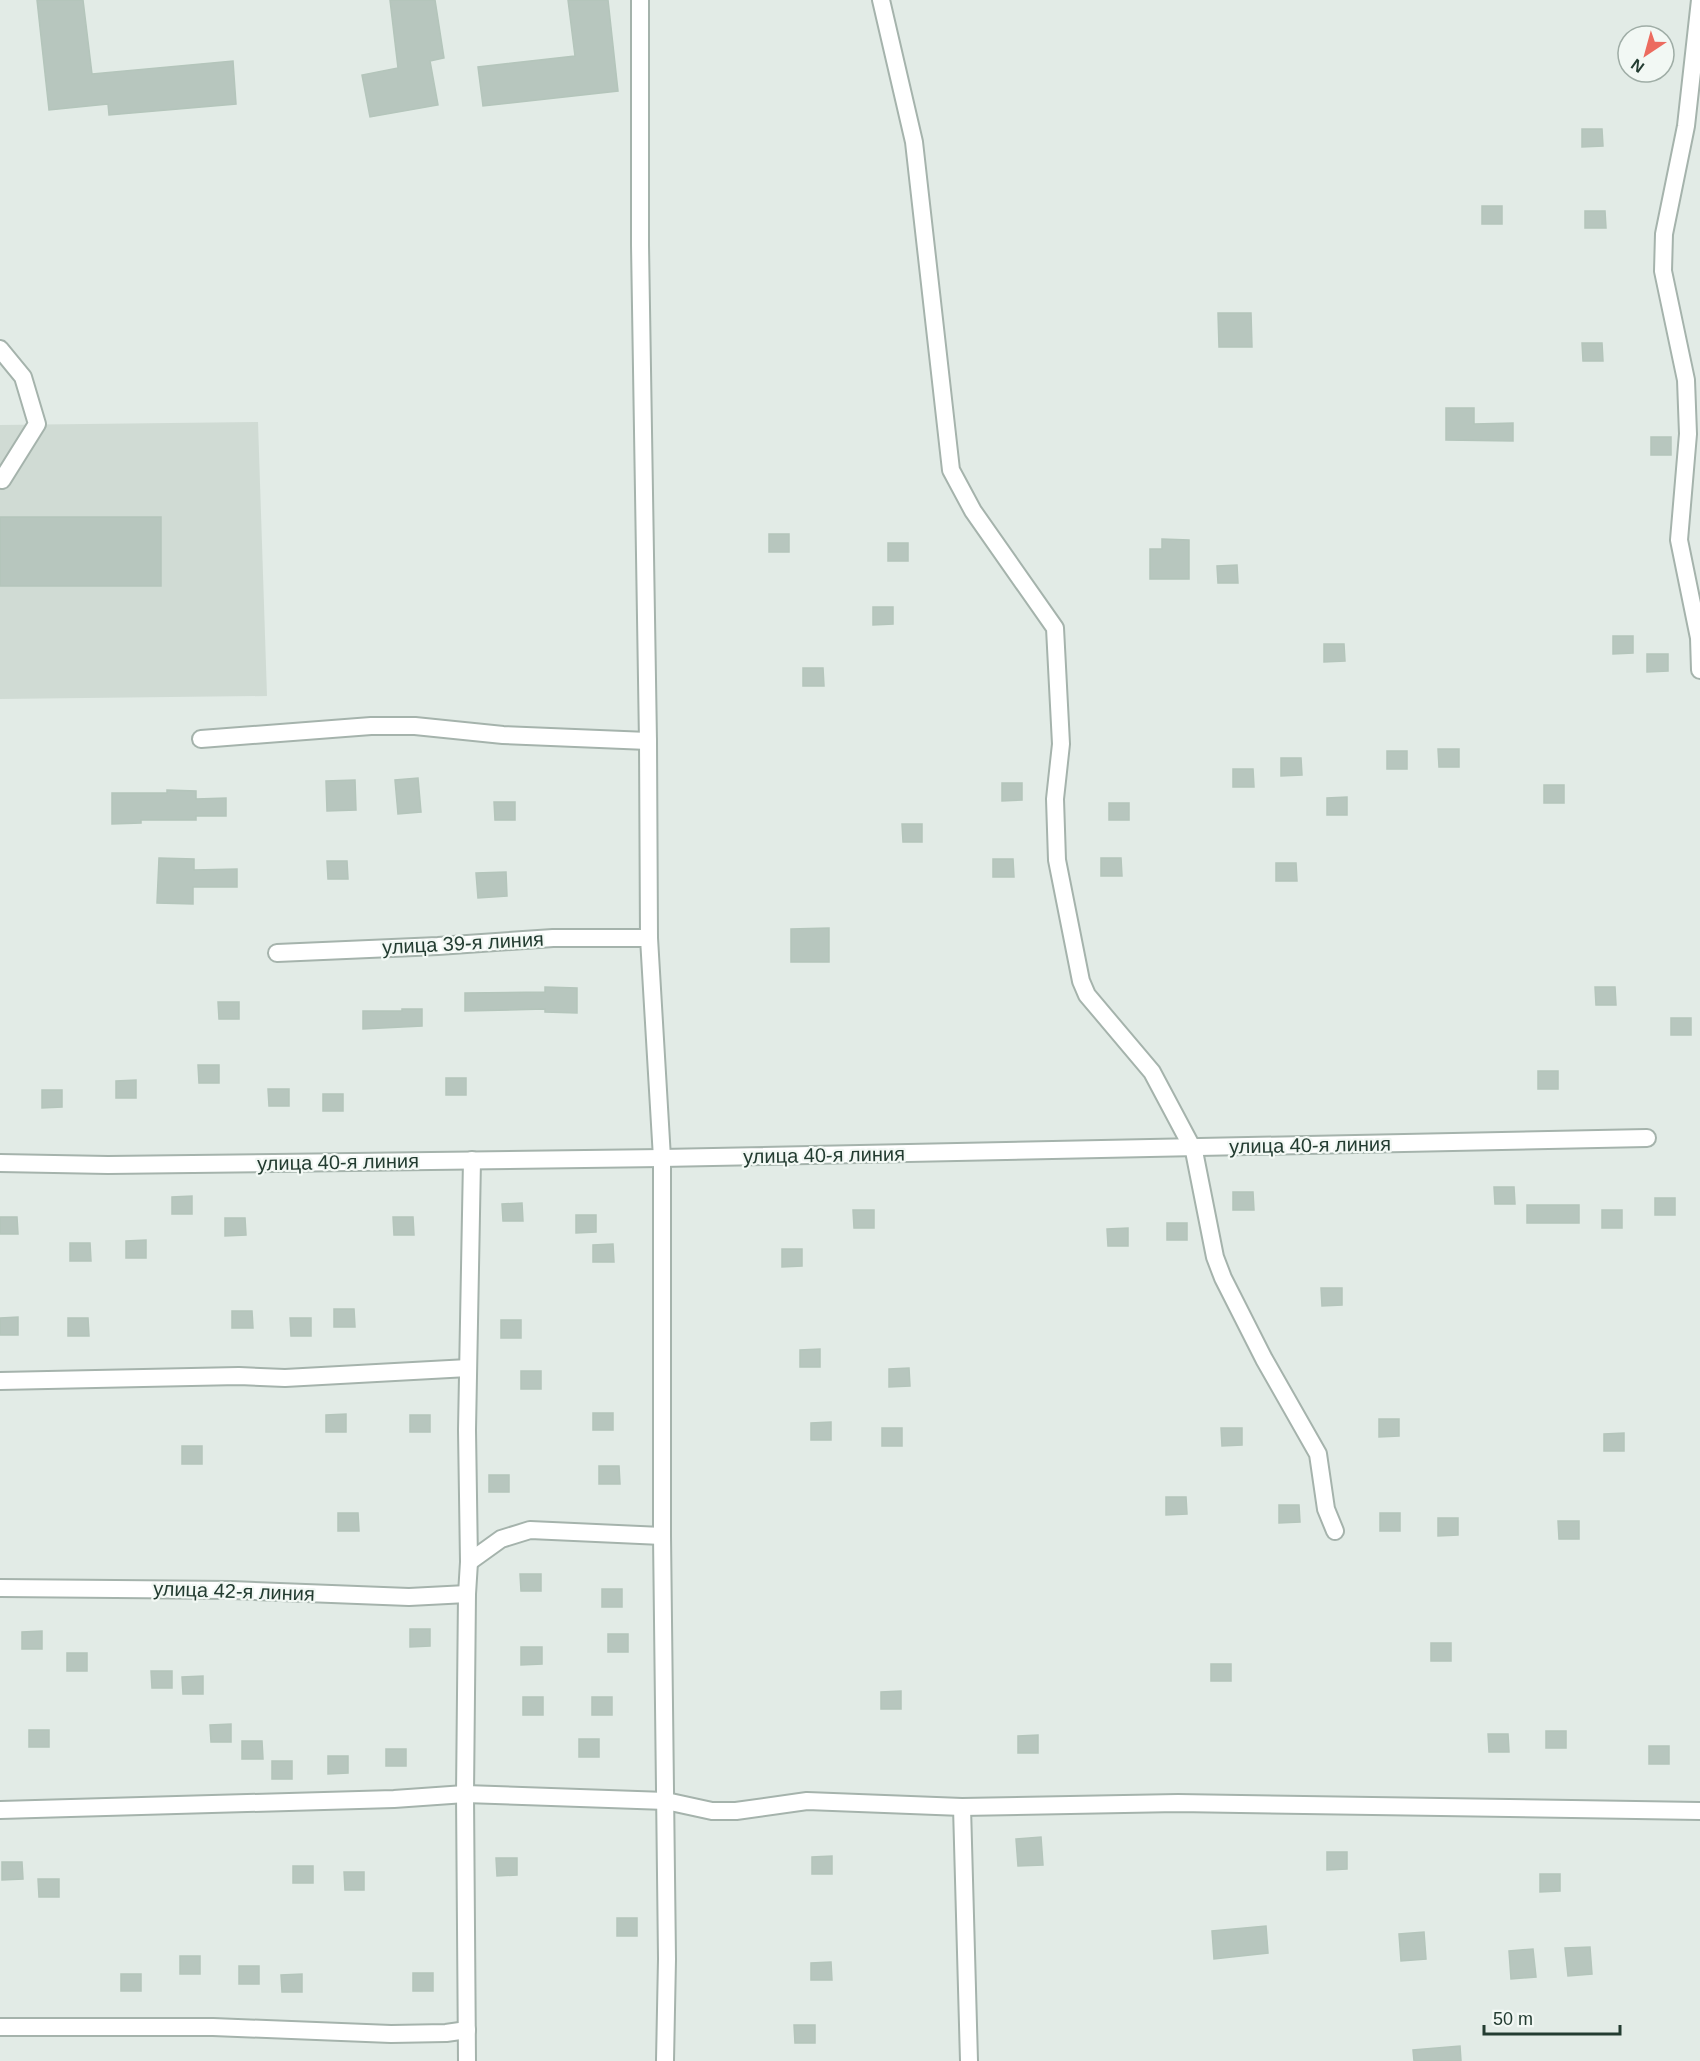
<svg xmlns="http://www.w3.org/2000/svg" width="1700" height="2061" font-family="Helvetica,sans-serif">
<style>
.built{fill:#d0dbd4}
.building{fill:#b7c6be;stroke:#b4c5bb;stroke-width:1.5}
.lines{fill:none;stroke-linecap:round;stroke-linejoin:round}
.minor-casing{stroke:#a5b3ac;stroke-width:20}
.minor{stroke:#fff;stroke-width:16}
.labels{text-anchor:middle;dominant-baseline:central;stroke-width:4.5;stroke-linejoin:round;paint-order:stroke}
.street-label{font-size:20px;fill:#233c31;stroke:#f2f8f4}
</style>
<rect width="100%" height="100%" fill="#e2ebe6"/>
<path class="built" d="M 258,422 L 267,696 L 0,699 L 0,425 Z"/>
<g class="building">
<path d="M 37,0 L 83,0 L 92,74 L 233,61 L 236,104 L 109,115 L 108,104 L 49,110 Z"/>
<path d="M 390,0 L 435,0 L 444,58 L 430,61 L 438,105 L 370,117 L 362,75 L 398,68 Z"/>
<path d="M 568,0 L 608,0 L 618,91 L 483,106 L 478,67 L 575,56 Z"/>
<path d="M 1582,129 L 1602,129 L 1603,146 L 1582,147 Z"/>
<rect x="1482" y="206" width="20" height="18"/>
<path d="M 1585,211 L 1605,211 L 1606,228 L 1585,228 Z"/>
<path d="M 1218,313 L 1251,313 L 1252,347 L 1219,347 Z"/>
<path d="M 1582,343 L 1602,343 L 1603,361 L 1583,361 Z"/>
<path d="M 1446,408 L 1474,408 L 1474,424 L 1513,423 L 1513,441 L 1446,440 Z"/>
<rect x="1651" y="437" width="20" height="18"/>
<rect x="0" y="517" width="161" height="69"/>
<rect x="769" y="534" width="20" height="18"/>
<path d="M 1162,539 L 1189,540 L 1189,579 L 1150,579 L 1150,549 L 1162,549 Z"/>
<rect x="888" y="543" width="20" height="18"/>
<path d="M 1237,565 L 1238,583 L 1218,583 L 1217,566 Z"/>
<path d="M 873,607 L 893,607 L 893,624 L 873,625 Z"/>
<path d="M 1613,636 L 1633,636 L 1633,653 L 1613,654 Z"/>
<path d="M 1324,644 L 1344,644 L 1345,661 L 1324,662 Z"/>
<path d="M 1647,654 L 1668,654 L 1668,671 L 1647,672 Z"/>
<path d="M 803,668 L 823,668 L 824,686 L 803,686 Z"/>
<path d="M 1438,749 L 1459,749 L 1459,767 L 1439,767 Z"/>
<rect x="1387" y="751" width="20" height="18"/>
<path d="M 1281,758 L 1301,758 L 1302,775 L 1281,776 Z"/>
<path d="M 1233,769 L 1253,769 L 1254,787 L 1233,787 Z"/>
<path d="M 418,778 L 421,812 L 398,814 L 395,780 Z"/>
<path d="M 355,780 L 356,810 L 327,811 L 326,781 Z"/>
<path d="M 1002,783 L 1022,783 L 1022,800 L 1002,801 Z"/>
<rect x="1544" y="785" width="20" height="18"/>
<path d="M 167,790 L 196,791 L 196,799 L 226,798 L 226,816 L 196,816 L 196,820 L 141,820 L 141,823 L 112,824 L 112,793 L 167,793 Z"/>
<path d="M 1347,797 L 1347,815 L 1327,815 L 1327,798 Z"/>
<path d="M 494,802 L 515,802 L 515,820 L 495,820 Z"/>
<rect x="1109" y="803" width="20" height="17"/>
<path d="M 902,824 L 922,824 L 922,842 L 903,842 Z"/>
<path d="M 159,858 L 194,859 L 194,870 L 237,869 L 237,887 L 193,887 L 193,904 L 157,903 Z"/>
<path d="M 1101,858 L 1121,858 L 1122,876 L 1101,876 Z"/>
<path d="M 993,859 L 1013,859 L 1014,877 L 993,877 Z"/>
<path d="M 327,861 L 347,861 L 348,879 L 328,879 Z"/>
<path d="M 1276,863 L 1296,863 L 1297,881 L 1276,881 Z"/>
<path d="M 506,872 L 507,896 L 478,898 L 476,873 Z"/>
<path d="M 829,928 L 829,962 L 791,962 L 791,929 Z"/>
<path d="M 545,987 L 577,988 L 577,1013 L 545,1012 L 545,1009 L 465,1011 L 465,993 L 545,992 Z"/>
<path d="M 1595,987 L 1615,987 L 1616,1005 L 1596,1005 Z"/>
<path d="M 218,1002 L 239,1002 L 239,1019 L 219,1019 Z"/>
<path d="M 402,1009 L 422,1009 L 422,1026 L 363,1029 L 363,1011 L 402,1011 Z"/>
<rect x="1671" y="1018" width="20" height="17"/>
<path d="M 198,1065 L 219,1065 L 219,1083 L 199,1083 Z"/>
<rect x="1538" y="1071" width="20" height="18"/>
<rect x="446" y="1078" width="20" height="17"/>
<path d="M 136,1080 L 136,1098 L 116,1098 L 116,1081 Z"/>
<path d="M 268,1089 L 289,1089 L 289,1106 L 269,1106 Z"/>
<path d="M 42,1090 L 62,1090 L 62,1107 L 42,1108 Z"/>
<rect x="323" y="1094" width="20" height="17"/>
<path d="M 1494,1187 L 1514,1187 L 1515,1204 L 1495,1204 Z"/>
<path d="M 1233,1192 L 1253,1192 L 1254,1210 L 1233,1210 Z"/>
<path d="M 192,1196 L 192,1214 L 172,1214 L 172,1197 Z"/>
<rect x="1655" y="1198" width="20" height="17"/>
<path d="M 522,1203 L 523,1221 L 503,1221 L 502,1204 Z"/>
<rect x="1527" y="1205" width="52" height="18"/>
<path d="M 853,1210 L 874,1210 L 874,1228 L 854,1228 Z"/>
<rect x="1602" y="1210" width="20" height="18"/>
<path d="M 576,1215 L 596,1215 L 596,1232 L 576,1233 Z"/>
<path d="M 0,1217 L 17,1217 L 18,1234 L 0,1234 Z"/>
<path d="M 393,1217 L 413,1217 L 414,1235 L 394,1235 Z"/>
<path d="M 225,1218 L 245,1218 L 246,1235 L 225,1236 Z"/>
<rect x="1167" y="1223" width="20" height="17"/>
<path d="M 1128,1228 L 1128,1246 L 1108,1246 L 1107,1229 Z"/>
<path d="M 146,1240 L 146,1258 L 126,1258 L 126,1241 Z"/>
<path d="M 70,1243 L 90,1243 L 91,1261 L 70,1261 Z"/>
<path d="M 613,1244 L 614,1262 L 593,1262 L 593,1245 Z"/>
<path d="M 782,1249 L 802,1249 L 802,1266 L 782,1267 Z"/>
<path d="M 1321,1288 L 1342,1288 L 1342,1305 L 1322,1306 Z"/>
<path d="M 334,1309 L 354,1309 L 355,1327 L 334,1327 Z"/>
<path d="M 232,1311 L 252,1311 L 253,1328 L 232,1328 Z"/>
<path d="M 18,1317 L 18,1335 L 0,1335 L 0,1318 Z"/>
<path d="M 68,1318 L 88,1318 L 89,1336 L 68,1336 Z"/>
<path d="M 290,1318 L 311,1318 L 311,1336 L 291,1336 Z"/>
<rect x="501" y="1320" width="20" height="18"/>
<path d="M 820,1349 L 820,1367 L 800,1367 L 800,1350 Z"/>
<path d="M 909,1368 L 910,1386 L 889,1387 L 889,1369 Z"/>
<rect x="521" y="1371" width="20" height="18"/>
<rect x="593" y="1413" width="20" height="17"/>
<path d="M 346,1414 L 346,1432 L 326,1432 L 326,1415 Z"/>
<rect x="410" y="1415" width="20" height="17"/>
<path d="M 1379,1419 L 1399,1419 L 1399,1436 L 1379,1437 Z"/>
<path d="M 831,1422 L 831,1440 L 811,1440 L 811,1423 Z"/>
<rect x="882" y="1428" width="20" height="18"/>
<path d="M 1221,1428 L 1242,1428 L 1242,1445 L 1222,1446 Z"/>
<path d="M 1624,1433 L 1624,1451 L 1604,1451 L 1604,1434 Z"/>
<rect x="182" y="1446" width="20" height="18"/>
<path d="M 599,1466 L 619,1466 L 620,1484 L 599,1484 Z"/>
<rect x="489" y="1475" width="20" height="17"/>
<path d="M 1166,1497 L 1186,1497 L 1187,1514 L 1166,1515 Z"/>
<path d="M 1279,1505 L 1299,1505 L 1300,1522 L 1279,1523 Z"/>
<path d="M 338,1513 L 358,1513 L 359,1531 L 338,1531 Z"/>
<rect x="1380" y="1513" width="20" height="18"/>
<path d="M 1438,1518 L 1458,1518 L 1458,1535 L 1438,1536 Z"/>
<path d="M 1558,1521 L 1579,1521 L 1579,1539 L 1559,1539 Z"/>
<path d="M 520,1574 L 541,1574 L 541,1591 L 521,1591 Z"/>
<rect x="602" y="1589" width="20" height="18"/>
<path d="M 410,1629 L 430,1629 L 430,1646 L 410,1647 Z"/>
<path d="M 42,1631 L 42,1649 L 22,1649 L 22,1632 Z"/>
<rect x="608" y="1634" width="20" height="18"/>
<rect x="1431" y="1643" width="20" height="18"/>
<path d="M 521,1647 L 542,1647 L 542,1664 L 521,1665 Z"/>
<rect x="67" y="1653" width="20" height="18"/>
<rect x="1211" y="1664" width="20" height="17"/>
<path d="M 151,1671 L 172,1671 L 172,1688 L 152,1688 Z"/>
<path d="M 203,1676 L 203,1694 L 183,1694 L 182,1677 Z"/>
<path d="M 901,1691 L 901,1709 L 881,1709 L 881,1692 Z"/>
<rect x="523" y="1697" width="20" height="18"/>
<rect x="592" y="1697" width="20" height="18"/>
<path d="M 231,1724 L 231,1742 L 211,1742 L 210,1725 Z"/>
<rect x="29" y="1730" width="20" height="17"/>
<rect x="1546" y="1731" width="20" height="17"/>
<path d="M 1488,1734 L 1508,1734 L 1509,1752 L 1489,1752 Z"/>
<path d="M 1038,1735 L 1038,1753 L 1018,1753 L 1018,1736 Z"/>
<rect x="579" y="1739" width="20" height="18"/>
<path d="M 242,1741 L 262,1741 L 263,1759 L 242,1759 Z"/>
<rect x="1649" y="1746" width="20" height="18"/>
<rect x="386" y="1749" width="20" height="17"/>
<path d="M 328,1756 L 348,1756 L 348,1773 L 328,1774 Z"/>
<rect x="272" y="1761" width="20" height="18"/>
<path d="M 1041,1837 L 1043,1865 L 1018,1866 L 1016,1839 Z"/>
<path d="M 1327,1852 L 1347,1852 L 1347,1869 L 1327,1870 Z"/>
<path d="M 832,1856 L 832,1874 L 812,1874 L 812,1857 Z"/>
<path d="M 496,1858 L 517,1858 L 517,1875 L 497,1876 Z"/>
<path d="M 2,1862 L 22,1862 L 23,1879 L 2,1880 Z"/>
<rect x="293" y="1866" width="20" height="17"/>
<path d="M 344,1872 L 364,1872 L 364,1890 L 345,1890 Z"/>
<path d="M 1540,1874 L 1560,1874 L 1560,1891 L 1540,1892 Z"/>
<path d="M 38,1879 L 59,1879 L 59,1897 L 39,1897 Z"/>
<rect x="617" y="1918" width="20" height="18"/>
<path d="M 1266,1926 L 1268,1953 L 1214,1959 L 1212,1931 Z"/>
<path d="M 1424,1932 L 1426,1959 L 1401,1961 L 1399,1934 Z"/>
<path d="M 1590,1947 L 1592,1974 L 1568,1976 L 1565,1948 Z"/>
<path d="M 1533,1949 L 1536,1977 L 1511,1979 L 1509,1951 Z"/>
<rect x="180" y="1956" width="20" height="18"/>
<path d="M 831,1962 L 832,1980 L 811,1980 L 811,1963 Z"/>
<rect x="239" y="1966" width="20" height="18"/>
<rect x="413" y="1973" width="20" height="18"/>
<rect x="121" y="1974" width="20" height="17"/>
<path d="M 302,1974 L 302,1992 L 282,1992 L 281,1975 Z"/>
<path d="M 794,2025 L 815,2025 L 815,2043 L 795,2043 Z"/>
<path d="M 1460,2046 L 1461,2061 L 1414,2061 L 1413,2050 Z"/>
</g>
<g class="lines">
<g class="minor-casing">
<g id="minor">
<path d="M 640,0 L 640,245 L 648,741 L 649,938 L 662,1158 L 662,1536 L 667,1959 L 665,2061"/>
<path d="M 881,0 L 914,142 L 951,470 L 973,511 L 1055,628 L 1061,744 L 1055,799 L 1057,860 L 1081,981 L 1087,995 L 1152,1072 L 1194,1151 L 1215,1257 L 1223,1278 L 1264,1359 L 1318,1454 L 1326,1509 L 1335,1531"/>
<path d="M 1700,0 L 1686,126 L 1664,234 L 1663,271 L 1686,380 L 1688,434 L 1679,540 L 1699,638 L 1700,670"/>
<path d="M 0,349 L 23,377 L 37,424 L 2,480"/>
<path d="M 201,739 L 371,726 L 415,726 L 503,735 L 648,741"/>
<path d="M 277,953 L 438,946 L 553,938 L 649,938"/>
<path d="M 0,1163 L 108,1165 L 662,1158 L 1647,1138"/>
<path d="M 0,1381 L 239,1376 L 285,1378 L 468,1368"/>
<path d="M 469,1562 L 501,1539 L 530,1530 L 662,1536"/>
<path d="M 0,1588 L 231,1590 L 409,1597 L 467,1594"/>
<path d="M 962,1807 L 969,2061"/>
<path d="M 0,1810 L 394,1799 L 465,1794 L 666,1801 L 712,1811 L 736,1811 L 807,1801 L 962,1807 L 1178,1803 L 1700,1811"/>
<path d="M 0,2027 L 213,2027 L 391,2034 L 446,2033 L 467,2030"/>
<path d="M 467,2061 L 465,1794 L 467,1594 L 469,1562 L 467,1430 L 472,1160"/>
</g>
</g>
<use href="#minor" class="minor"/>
</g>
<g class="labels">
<g class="street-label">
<text transform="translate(463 943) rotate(-3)">улица 39-я линия</text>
<text transform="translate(1310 1145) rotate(-1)">улица 40-я линия</text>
<text transform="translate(824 1155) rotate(-1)">улица 40-я линия</text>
<text transform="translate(338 1162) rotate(-1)">улица 40-я линия</text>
<text transform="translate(234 1591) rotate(2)">улица 42-я линия</text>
</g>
</g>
<g transform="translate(1646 54) rotate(216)"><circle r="28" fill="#f2f8f4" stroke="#9fada6" stroke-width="1.5"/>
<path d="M0-4.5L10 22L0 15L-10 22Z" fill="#ec6b5f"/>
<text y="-9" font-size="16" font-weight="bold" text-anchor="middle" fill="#233c31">N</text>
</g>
<path d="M1484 2025v9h136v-9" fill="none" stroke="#233c31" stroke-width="3"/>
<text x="1493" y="2025" font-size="18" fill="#233c31" stroke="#f2f8f4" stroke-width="4.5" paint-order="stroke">50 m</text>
</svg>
